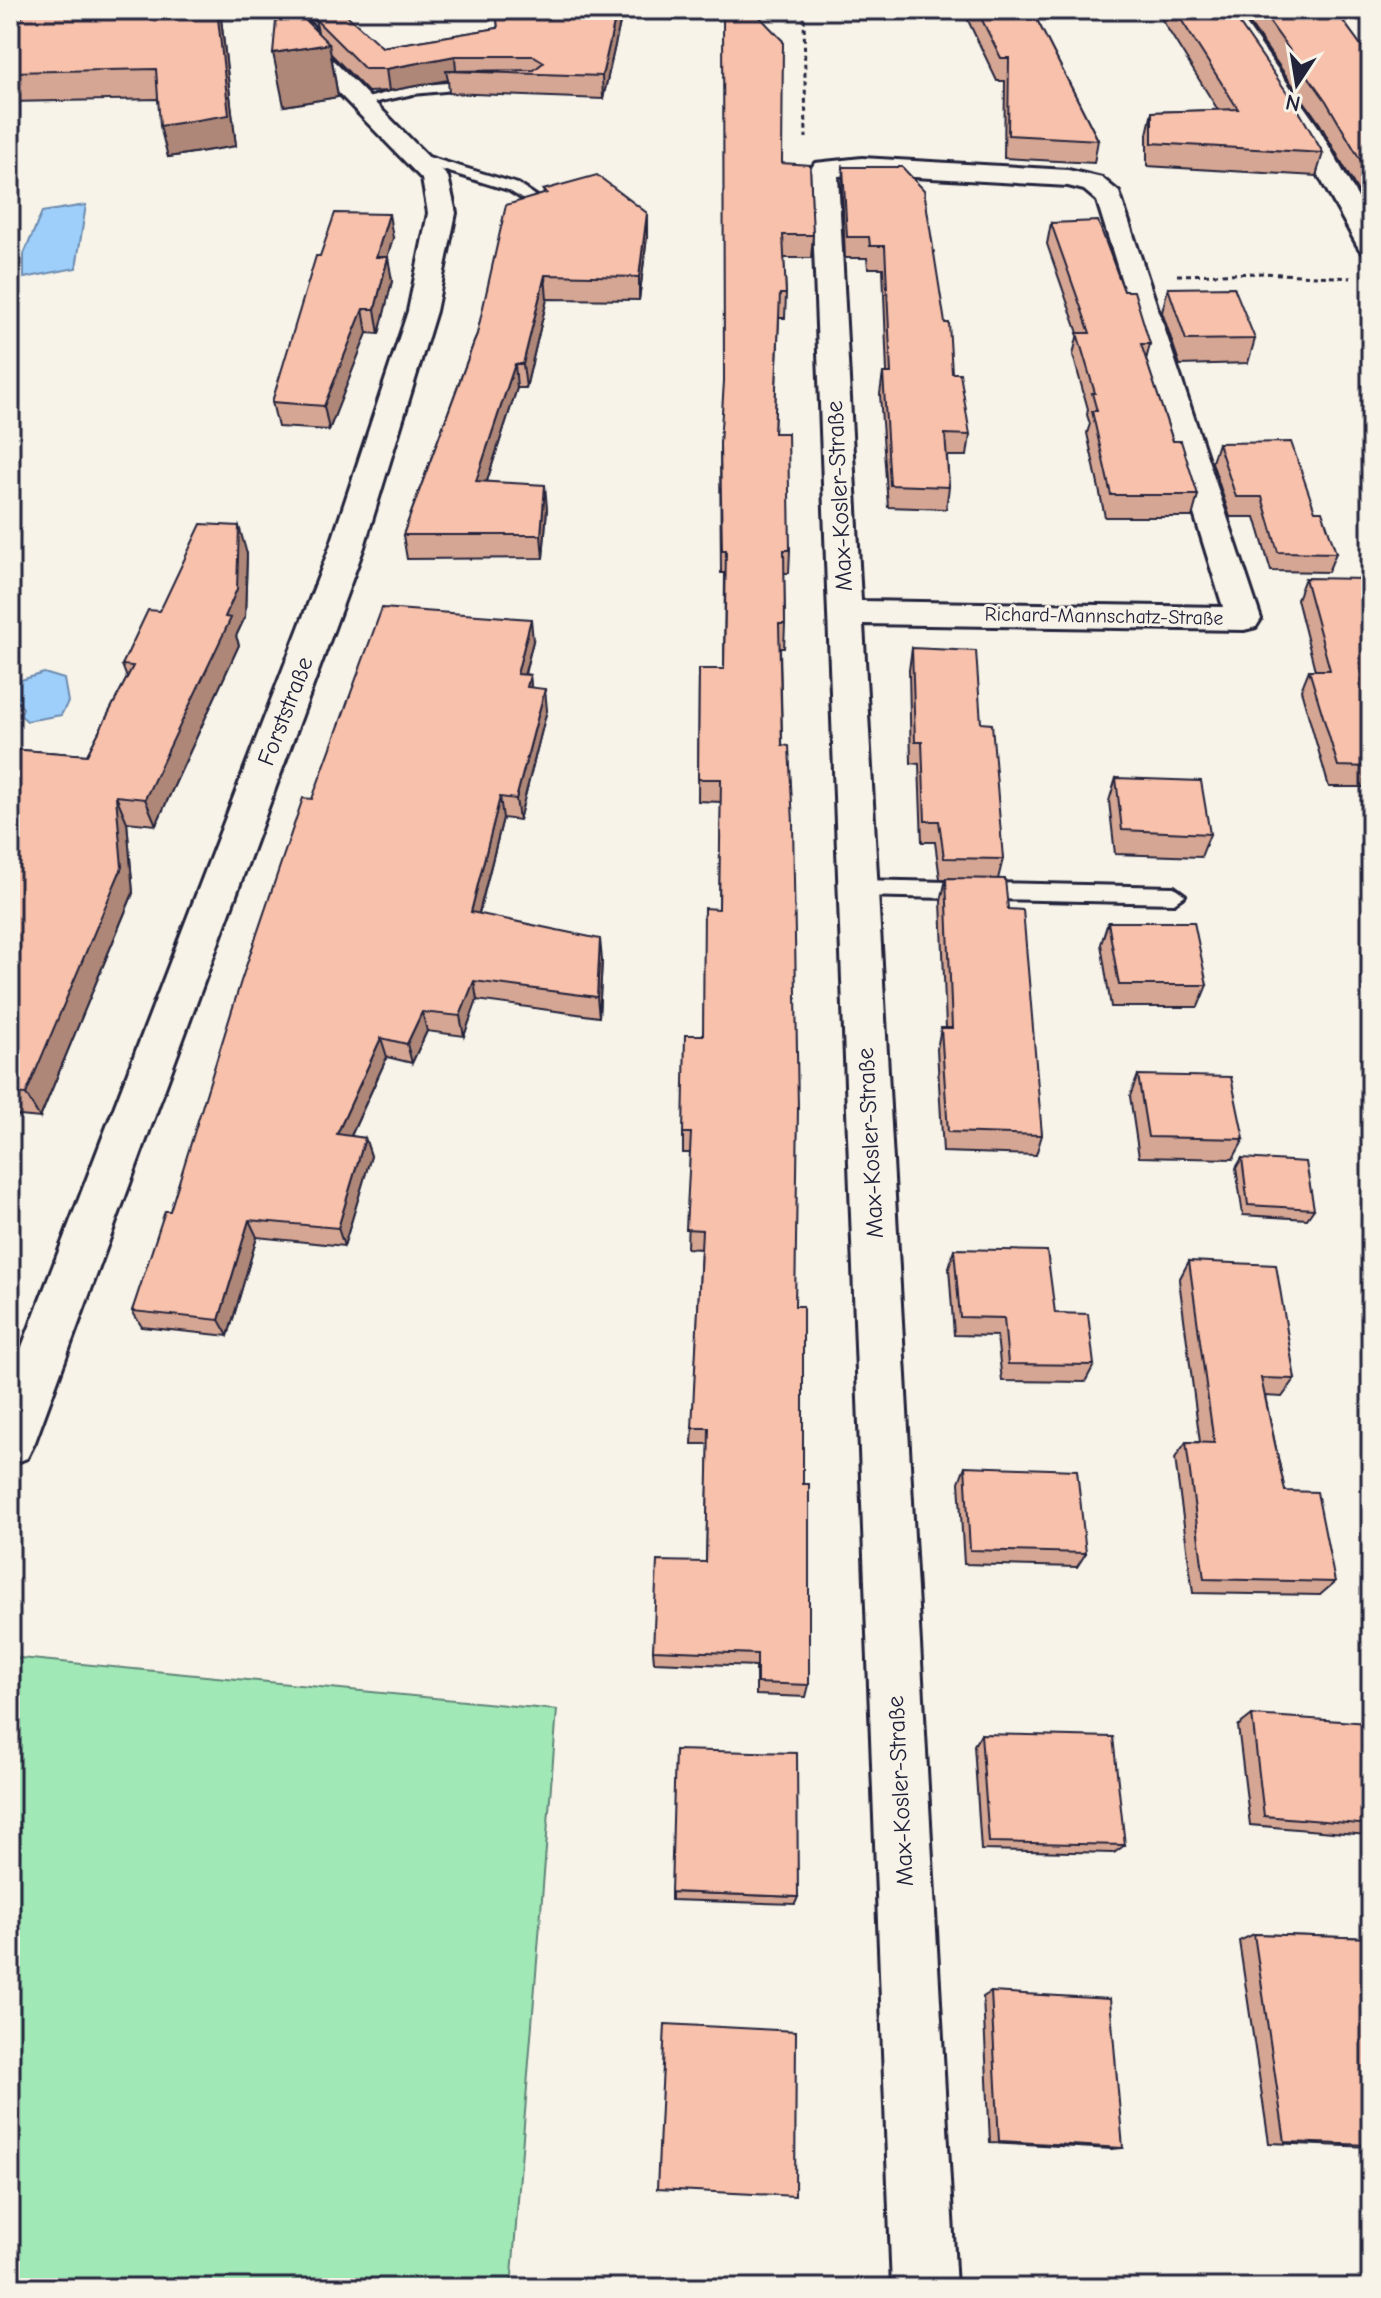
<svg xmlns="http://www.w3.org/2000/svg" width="1381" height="2298" font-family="'Comic Neue',sans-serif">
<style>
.green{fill:#a0e8b6;stroke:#618578;stroke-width:2}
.water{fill:#9dcffa;stroke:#6c8aae;stroke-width:2}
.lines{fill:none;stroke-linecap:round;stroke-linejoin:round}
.stream{fill:#6c8aae;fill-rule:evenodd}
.lane-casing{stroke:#22223b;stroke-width:6}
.street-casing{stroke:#22223b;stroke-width:6}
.primary-casing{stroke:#22223b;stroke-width:6}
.path{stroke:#22223b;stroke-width:3;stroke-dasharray:5 4;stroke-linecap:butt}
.lane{fill:#f7f3e8;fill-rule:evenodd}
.street{fill:#f7f3e8;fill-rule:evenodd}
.primary{fill:#f9deab;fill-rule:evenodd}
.wall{fill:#d5a693;stroke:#22223b;stroke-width:2}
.shaded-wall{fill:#ae8778;stroke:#22223b;stroke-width:2}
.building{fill:#f8c1ab;stroke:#22223b;stroke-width:2}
.labels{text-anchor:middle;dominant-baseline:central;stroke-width:6;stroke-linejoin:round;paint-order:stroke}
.far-street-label{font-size:20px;fill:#22223b;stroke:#f7f3e8}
.street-label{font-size:24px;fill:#22223b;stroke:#f7f3e8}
</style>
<rect width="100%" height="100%" fill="#f7f3e8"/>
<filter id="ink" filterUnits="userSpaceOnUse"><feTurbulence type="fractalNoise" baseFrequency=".0125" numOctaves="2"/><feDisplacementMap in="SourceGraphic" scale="16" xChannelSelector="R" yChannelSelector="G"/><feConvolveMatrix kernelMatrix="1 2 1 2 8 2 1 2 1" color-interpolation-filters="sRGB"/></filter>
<g filter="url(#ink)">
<path class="green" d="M 10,1657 L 557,1710 L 511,2288 L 10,2288 Z"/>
<g class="water">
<path d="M 86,205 L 76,268 L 24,278 L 24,254 L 42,212 Z"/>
<path d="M 44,673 L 64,679 L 68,702 L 61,715 L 27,721 L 20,715 L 23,708 L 12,696 L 11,687 L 21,680 Z"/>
</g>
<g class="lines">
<path class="stream" d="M 10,77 L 21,87 L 21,116 L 13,128 L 10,129 Z"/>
<g class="lane-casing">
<g id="lane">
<path d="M 481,80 L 488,84 L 486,87 L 413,94 L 363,105 L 356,101 L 413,86 Z"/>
<path d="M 415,153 L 518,184 L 551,206 L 539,209 L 508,190 L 410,160 L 408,157 Z"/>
<path d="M 858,880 L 1174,887 L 1185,895 L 1174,903 L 858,896 L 847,888 Z"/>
</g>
</g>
<g class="street-casing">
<g id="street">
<path d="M 1212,10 L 1236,10 L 1317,125 L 1371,221 L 1371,253 L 1361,251 L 1357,245 L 1291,125 Z"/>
<path d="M 301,19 L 313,26 L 317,44 L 448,177 L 456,213 L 436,311 L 364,547 L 35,1442 L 27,1458 L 10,1465 L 10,1378 L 330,547 L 408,311 L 428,213 L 422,179 L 293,46 L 289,26 Z"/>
<path d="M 862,158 L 1068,170 L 1102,178 L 1119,192 L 1261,619 L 1256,627 L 1244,630 L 863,624 L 956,2288 L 892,2288 L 811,169 L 815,163 ZM 862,174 L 1068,186 L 1084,190 L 1097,201 L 1223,607 L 861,601 L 838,176 Z"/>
</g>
</g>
<g class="primary-casing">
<path id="primary" d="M 286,10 L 344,10 C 334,22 296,22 286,10 Z"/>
</g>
<g class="path">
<path d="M 800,10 L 804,16 L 806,138"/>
<path d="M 914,17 L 958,13"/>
<path d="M 1177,275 L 1264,273 L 1351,278"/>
</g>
<use href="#lane" class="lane"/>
<use href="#street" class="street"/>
<use href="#primary" class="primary"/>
</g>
<g class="wall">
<path d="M 220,10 L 236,146 L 168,157 L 158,99 L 10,102 L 10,30 Z"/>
<path d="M 313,10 L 382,47 L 498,28 L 496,10 L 621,10 L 621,18 L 603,99 L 449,93 L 448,80 L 389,91 L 368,92 L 331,54 L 338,97 L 284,106 L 318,32 Z"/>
<path d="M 963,10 L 1124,10 L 1036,18 L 1098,140 L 1094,163 L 1004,158 L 1005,81 L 997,81 Z"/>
<path d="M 1156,10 L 1230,10 L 1323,153 L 1316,176 L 1147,166 L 1147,134 L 1152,112 L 1218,110 Z"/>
<path d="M 1240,10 L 1335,10 L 1371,59 L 1371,215 L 1320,124 Z"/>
<path d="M 782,163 L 813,235 L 811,258 L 784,258 L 786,294 L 785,318 L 779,318 L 774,433 L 790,550 L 789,573 L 784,573 L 785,624 L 784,648 L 780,648 L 795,1306 L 803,1484 L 809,1685 L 806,1697 L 756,1695 L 756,1666 L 654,1662 L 653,1650 L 706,1562 L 709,1444 L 692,1444 L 701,1249 L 687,1248 L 690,1153 L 683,1153 L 683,1133 L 703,1035 L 719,909 L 721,802 L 698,801 L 699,669 L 724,669 L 725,573 L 721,573 L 720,444 Z"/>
<path d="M 843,167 L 952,373 L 970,435 L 967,456 L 947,456 L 949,487 L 946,509 L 888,507 L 880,394 L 883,373 L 887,373 L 883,268 L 868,268 L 867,258 L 845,258 L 842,188 Z"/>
<path d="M 543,190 L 647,213 L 647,237 L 639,300 L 547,299 L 526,388 L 517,388 L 487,481 L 547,508 L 543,558 L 407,559 L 403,535 L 477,334 L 544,194 Z"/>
<path d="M 1051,223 L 1124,291 L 1150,344 L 1146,360 L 1173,441 L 1198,495 L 1192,517 L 1105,517 L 1087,433 L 1090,424 L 1087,415 L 1088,409 L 1073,355 L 1078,333 L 1047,244 Z"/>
<path d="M 393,238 L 387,257 L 392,281 L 379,334 L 367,333 L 329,430 L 278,427 L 272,402 L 320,256 Z"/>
<path d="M 1168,288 L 1255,339 L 1248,363 L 1180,365 L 1162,312 Z"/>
<path d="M 1218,443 L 1315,511 L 1336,553 L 1328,572 L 1271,571 L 1255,517 L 1230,517 L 1212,462 Z"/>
<path d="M 247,554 L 245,617 L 236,636 L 239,645 L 156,825 L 127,822 L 133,893 L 40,1118 L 10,1115 L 10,749 L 87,755 L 127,678 L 122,665 L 160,611 Z"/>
<path d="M 1305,578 L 1371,593 L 1371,787 L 1329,787 L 1301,690 L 1309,670 L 1315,670 L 1297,599 Z"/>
<path d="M 533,641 L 525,674 L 530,675 L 531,688 L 547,710 L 519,820 L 503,818 L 479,914 L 602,960 L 599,1017 L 477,1000 L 464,1036 L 427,1031 L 412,1063 L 387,1057 L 351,1136 L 365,1138 L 371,1156 L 344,1246 L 257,1237 L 228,1336 L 142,1327 L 132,1311 L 170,1211 L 312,799 Z"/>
<path d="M 912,648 L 981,723 L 1003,859 L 998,879 L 1008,909 L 1042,1135 L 1036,1155 L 943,1152 L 937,1049 L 941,1028 L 946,1028 L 941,901 L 946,879 L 940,879 L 935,842 L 922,842 L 919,764 L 911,763 L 909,670 Z"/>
<path d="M 1116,778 L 1210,834 L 1201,857 L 1115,854 L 1109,801 Z"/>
<path d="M 1108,922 L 1207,985 L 1198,1007 L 1111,1007 L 1101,944 Z"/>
<path d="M 1138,1075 L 1244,1139 L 1233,1159 L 1139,1157 L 1130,1096 Z"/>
<path d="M 1242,1158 L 1314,1209 L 1307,1219 L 1243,1215 L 1236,1168 Z"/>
<path d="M 954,1249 L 1055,1313 L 1094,1365 L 1085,1382 L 1002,1381 L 997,1336 L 954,1335 L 949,1268 Z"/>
<path d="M 1189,1261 L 1295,1379 L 1282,1397 L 1265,1396 L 1285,1491 L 1335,1582 L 1320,1595 L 1193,1593 L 1175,1458 L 1186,1442 L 1200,1442 L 1179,1280 Z"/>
<path d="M 965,1466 L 1086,1553 L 1077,1567 L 964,1564 L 959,1482 Z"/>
<path d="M 1252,1715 L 1371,1825 L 1371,1833 L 1368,1835 L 1250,1825 L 1238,1726 Z"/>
<path d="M 981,1734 L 1125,1845 L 1114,1853 L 981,1850 L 974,1745 Z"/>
<path d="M 671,1892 L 798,1897 L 795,1904 L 671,1900 Z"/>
<path d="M 1254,1934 L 1371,1938 L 1371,2147 L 1269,2143 L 1239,1941 Z"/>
<path d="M 991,1992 L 1123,2148 L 1112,2149 L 990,2142 L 983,1997 Z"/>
</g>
<g class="shaded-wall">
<path d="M 217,10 L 220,10 L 236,146 L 168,157 L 160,126 Z"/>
<path d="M 617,10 L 621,10 L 621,18 L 603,99 L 602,76 Z"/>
<path d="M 329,44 L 338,97 L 284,106 L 273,53 Z"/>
<path d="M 455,56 L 456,71 L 446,71 L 448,80 L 389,91 L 386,69 Z"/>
<path d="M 647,213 L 647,237 L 639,300 L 639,277 Z"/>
<path d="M 389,214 L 393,238 L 380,281 L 376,257 Z"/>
<path d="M 388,257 L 392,281 L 379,334 L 375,309 Z"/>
<path d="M 545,275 L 547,299 L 526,388 L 523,364 Z"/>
<path d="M 363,309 L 367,333 L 329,430 L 324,406 Z"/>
<path d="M 515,364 L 517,388 L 479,505 L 476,481 Z"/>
<path d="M 545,485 L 547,508 L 543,558 L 541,535 Z"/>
<path d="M 239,526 L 247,554 L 245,617 L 236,636 L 239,645 L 156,825 L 145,799 Z"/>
<path d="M 531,619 L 533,641 L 519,695 L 517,674 Z"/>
<path d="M 530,675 L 532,697 L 527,687 Z"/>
<path d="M 545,689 L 547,710 L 519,820 L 516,799 Z"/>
<path d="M 116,796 L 127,822 L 133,893 L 40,1118 L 26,1094 Z"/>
<path d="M 500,797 L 503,818 L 474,932 L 471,912 Z"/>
<path d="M 600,939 L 602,960 L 599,1017 L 597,997 Z"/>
<path d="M 474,981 L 477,1000 L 464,1036 L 460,1016 Z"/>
<path d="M 422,1012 L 427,1031 L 412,1063 L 407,1044 Z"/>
<path d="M 381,1038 L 387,1057 L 343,1153 L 337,1134 Z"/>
<path d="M 365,1138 L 371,1156 L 344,1246 L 338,1228 Z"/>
<path d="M 249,1220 L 257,1237 L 228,1336 L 219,1320 Z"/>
</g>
<g class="building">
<path d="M 28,10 L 217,10 L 229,115 L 160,126 L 156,69 L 10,72 L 10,30 Z"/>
<path d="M 277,10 L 295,10 L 329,44 L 273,53 Z"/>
<path d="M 314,10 L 341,10 L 382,47 L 498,28 L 496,10 L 617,10 L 602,76 L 446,71 L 534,70 L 544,62 L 534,56 L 455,56 L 386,69 L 365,69 L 316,20 Z"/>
<path d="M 723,10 L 753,10 L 783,41 L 782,163 L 810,165 L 813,235 L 783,235 L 786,294 L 780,294 L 774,433 L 788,433 L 790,550 L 784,550 L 785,624 L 779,624 L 782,745 L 789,746 L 793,823 L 798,1108 L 795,1306 L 803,1306 L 803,1484 L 809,1484 L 809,1685 L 757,1683 L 757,1654 L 653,1650 L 657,1561 L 706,1562 L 709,1428 L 692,1428 L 702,1230 L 686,1229 L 691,1133 L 683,1133 L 685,1035 L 703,1035 L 704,908 L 719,909 L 721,779 L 698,779 L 699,669 L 724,669 L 726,550 L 722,550 L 720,444 L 724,381 Z"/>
<path d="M 977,10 L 1032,10 L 1098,140 L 1008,135 L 1009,58 L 1001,58 Z"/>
<path d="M 1175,10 L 1230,10 L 1295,104 L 1323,153 L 1152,143 L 1152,112 L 1238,109 Z"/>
<path d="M 1261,10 L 1335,10 L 1371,59 L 1371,178 L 1326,101 Z"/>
<path d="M 843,167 L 902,167 L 924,190 L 945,323 L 949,323 L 952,373 L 960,373 L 970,435 L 945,434 L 949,487 L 890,485 L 883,373 L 891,373 L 885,246 L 870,246 L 869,237 L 847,237 Z"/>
<path d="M 597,175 L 647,213 L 639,277 L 545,275 L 523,364 L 515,364 L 476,481 L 545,485 L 541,535 L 403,535 L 477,334 L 506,205 L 547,193 L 543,190 Z"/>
<path d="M 335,213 L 389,214 L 376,257 L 388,257 L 375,309 L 363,309 L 324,406 L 272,402 L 316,256 L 320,256 Z"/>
<path d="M 1098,221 L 1124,291 L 1134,291 L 1150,344 L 1141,344 L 1173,441 L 1181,441 L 1198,495 L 1111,495 L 1092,411 L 1097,411 L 1092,393 L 1095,393 L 1077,333 L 1090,333 L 1051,223 Z"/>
<path d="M 1234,287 L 1255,339 L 1186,340 L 1168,288 Z"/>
<path d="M 1291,442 L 1315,511 L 1322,511 L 1336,553 L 1278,552 L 1262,497 L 1236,497 L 1218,443 Z"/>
<path d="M 201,524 L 239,526 L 237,589 L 225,617 L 231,618 L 145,799 L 116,796 L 122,867 L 26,1094 L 10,1093 L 10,749 L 87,755 L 133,666 L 122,665 L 148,610 L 160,611 Z"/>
<path d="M 1305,578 L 1367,579 L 1371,593 L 1371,767 L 1338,766 L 1309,670 L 1330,670 Z"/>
<path d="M 382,608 L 531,619 L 517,674 L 530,675 L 527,687 L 545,689 L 516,799 L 500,797 L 471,912 L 600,939 L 597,997 L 474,981 L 460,1016 L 422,1012 L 407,1044 L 381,1038 L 337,1134 L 365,1138 L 338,1228 L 249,1220 L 219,1320 L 132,1311 L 165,1211 L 170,1211 L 241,981 L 303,798 L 312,799 Z"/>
<path d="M 912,648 L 976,651 L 981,723 L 992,724 L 1003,859 L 944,858 L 939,821 L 925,821 L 922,742 L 915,742 Z"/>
<path d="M 1116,778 L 1201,781 L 1210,834 L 1122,830 Z"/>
<path d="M 946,878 L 1005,879 L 1008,909 L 1023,910 L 1042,1135 L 948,1132 L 941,1028 L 952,1028 Z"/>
<path d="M 1108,922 L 1194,922 L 1207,985 L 1119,985 Z"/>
<path d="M 1138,1075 L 1231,1077 L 1244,1139 L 1148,1137 Z"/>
<path d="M 1242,1158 L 1306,1162 L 1314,1209 L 1248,1205 Z"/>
<path d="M 954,1249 L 1047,1251 L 1055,1313 L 1088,1314 L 1094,1365 L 1008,1364 L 1004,1318 L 960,1317 Z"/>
<path d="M 1189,1261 L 1276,1265 L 1295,1379 L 1261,1378 L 1285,1491 L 1317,1492 L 1335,1582 L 1204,1579 L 1186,1442 L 1214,1443 Z"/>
<path d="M 965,1466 L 1077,1470 L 1086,1553 L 970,1550 Z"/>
<path d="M 1252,1715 L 1369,1723 L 1371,1737 L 1371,1825 L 1264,1816 Z"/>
<path d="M 981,1734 L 1113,1737 L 1125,1845 L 989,1842 Z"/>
<path d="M 675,1750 L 797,1753 L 798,1897 L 671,1892 Z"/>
<path d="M 1254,1934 L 1371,1938 L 1371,2145 L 1285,2142 Z"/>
<path d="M 991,1992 L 1110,1999 L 1123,2148 L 999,2141 Z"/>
<path d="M 665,2024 L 796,2031 L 795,2196 L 657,2189 Z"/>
</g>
</g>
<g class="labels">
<g class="far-street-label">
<text transform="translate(1104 616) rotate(1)">Richard-Mannschatz-Straße</text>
</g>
<g class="street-label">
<text transform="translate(839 496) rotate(-93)">Max-Kosler-Straße</text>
<text transform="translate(285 711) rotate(-69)">Forststraße</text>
<text transform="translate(870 1143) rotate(-93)">Max-Kosler-Straße</text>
<text transform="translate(900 1791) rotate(-93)">Max-Kosler-Straße</text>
</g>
</g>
<rect width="1381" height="2298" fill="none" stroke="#f7f3e8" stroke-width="40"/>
<rect x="20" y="20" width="1341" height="2258" fill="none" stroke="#22223b" stroke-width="3" filter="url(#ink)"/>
<g transform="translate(1297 84) rotate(192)" stroke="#f7f3e8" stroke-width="6" paint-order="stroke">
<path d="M0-6L14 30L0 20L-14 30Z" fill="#22223b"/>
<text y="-12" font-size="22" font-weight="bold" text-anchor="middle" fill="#22223b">N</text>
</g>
</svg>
